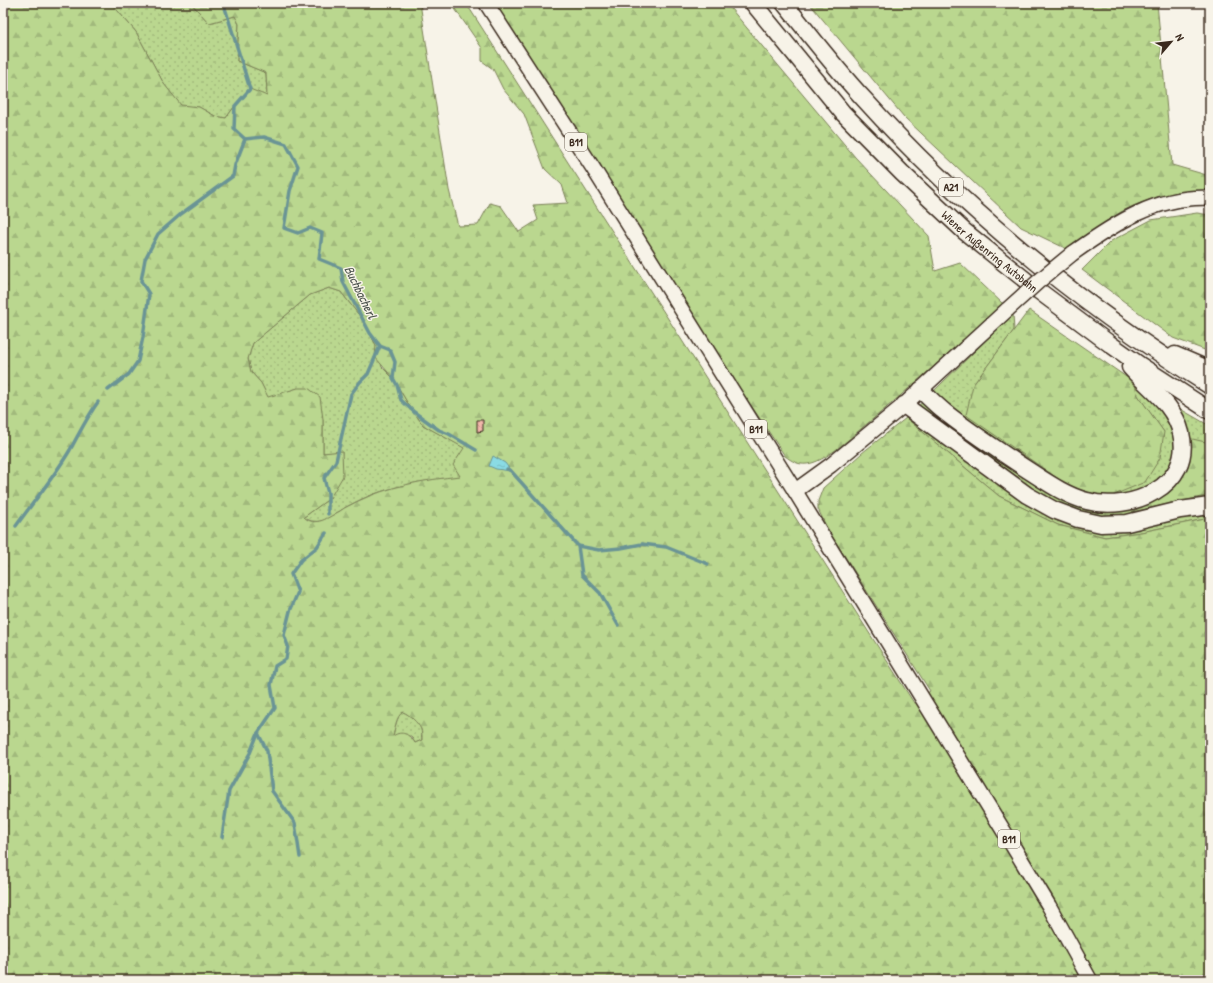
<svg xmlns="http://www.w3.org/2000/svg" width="1213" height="983" font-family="'Patrick Hand',sans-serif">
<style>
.grass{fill:url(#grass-dots);stroke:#7a8056}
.forest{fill:url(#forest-firs);stroke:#7a8056;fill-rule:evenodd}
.water{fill:url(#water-ripples);stroke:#6a9495}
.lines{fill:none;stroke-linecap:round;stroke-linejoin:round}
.stream{stroke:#6a9495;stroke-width:3.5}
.building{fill:url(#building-back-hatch);stroke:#3b2a1e}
.major-casing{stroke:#3b2a1e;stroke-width:17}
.highway-casing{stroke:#3b2a1e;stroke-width:19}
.major{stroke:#f7f3e8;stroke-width:14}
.highway{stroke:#f7f3e8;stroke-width:16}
.major-bridge-casing{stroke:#3b2a1e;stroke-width:17;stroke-linecap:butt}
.major-bridge{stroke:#f7f3e8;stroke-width:14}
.labels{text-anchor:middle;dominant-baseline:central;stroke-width:3;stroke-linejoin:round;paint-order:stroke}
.shield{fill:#f7f3e8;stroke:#73665b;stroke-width:1}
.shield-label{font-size:11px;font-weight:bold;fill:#3b2a1e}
.street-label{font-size:12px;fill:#3b2a1e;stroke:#f7f3e8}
.water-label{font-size:13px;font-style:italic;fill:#4f5650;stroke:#f7f3e8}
</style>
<defs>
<pattern id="grass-dots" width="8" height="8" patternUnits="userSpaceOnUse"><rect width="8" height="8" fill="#bad78f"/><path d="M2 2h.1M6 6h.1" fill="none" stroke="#a1b97b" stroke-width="1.8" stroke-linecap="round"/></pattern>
<pattern id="forest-firs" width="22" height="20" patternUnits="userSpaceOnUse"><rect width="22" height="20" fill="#bad78f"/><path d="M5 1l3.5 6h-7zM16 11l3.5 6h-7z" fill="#a1b97b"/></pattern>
<pattern id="water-ripples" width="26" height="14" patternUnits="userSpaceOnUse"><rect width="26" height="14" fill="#8adbe4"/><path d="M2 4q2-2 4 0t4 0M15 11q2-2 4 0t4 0" fill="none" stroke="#78bcc3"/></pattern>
<pattern id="building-back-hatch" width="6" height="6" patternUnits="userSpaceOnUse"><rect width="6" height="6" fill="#f2b8ab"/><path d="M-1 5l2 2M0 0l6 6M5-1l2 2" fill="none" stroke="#d09e93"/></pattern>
</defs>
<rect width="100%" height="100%" fill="#f7f3e8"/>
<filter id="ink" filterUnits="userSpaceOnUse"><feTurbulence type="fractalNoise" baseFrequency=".025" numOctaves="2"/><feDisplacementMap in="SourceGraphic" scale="8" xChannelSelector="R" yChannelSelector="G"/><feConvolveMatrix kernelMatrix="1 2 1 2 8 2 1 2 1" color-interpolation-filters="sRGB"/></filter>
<g filter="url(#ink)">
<g class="grass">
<path d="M 111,3 L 191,3 L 209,23 L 235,16 L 239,24 L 237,61 L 266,73 L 267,96 L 240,99 L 226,118 L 215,116 L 199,107 L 181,106 L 164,84 L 136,32 Z"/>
<path d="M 329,288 L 341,292 L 362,319 L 376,345 L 382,367 L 393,378 L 407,402 L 423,425 L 465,448 L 460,477 C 427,480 393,485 362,499 C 354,503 347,506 340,511 C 333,514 328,520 321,521 C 315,522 308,521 304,517 L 330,498 L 342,452 L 323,453 L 323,419 L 298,388 L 268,398 L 261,383 L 251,372 L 248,358 L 253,343 L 310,295 Z"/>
<path d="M 1013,314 L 1014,330 L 973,385 L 1164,432 L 1137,394 L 1135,383 L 1210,426 L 1210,518 L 1141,532 L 1105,537 L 1058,525 L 999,496 L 906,418 Z"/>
<path d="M 403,712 C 409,714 419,723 421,729 C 422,732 421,737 422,740 L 415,743 L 411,736 L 392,737 L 398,717 L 399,714 Z"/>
</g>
<g class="forest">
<path d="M 3,3 L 111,3 L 136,32 L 164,84 L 181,105 L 199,107 L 215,116 L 226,118 L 240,99 L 250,89 L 267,96 L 266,73 L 237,61 L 239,24 L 235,16 L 209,23 L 191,3 L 420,3 L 449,190 L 458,226 L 478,225 L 490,203 L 501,206 L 519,232 L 538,220 L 533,205 L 568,203 L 562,185 L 545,169 L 524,114 L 503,89 L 493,69 L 482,61 L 482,48 L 451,3 L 466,3 L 914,703 L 930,691 L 827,528 L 818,509 L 818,501 L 823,488 L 862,453 L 906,418 L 999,496 L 1058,525 L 1105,537 L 1141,532 L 1210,518 L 1210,980 L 3,980 ZM 329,288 L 341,292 L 362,319 L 376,345 L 375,357 L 393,378 L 407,402 L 423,425 L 464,448 L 453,465 L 460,476 C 424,480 389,486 356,502 C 351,505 345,507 340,511 C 329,517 315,528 304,517 L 330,498 L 343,476 L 342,451 L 323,453 L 323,419 L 320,397 L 308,388 L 298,388 L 268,397 L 261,383 L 251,372 L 248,359 L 253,343 L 310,295 ZM 403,712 C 409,714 418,723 421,729 C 422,732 422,737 422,740 L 415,743 C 409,734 402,730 393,736 C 395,729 396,716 403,712 Z"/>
<path d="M 494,3 L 726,3 L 855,157 L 929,236 L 935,271 L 960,263 L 1003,304 C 956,346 911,388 862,428 C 849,439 825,462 807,464 C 798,465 792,461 785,456 L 721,361 Z"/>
<path d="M 809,3 L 1157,3 L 1172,165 L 1210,176 L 1210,193 C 1179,192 1148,197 1121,212 C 1102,223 1085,237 1067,249 L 1021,227 L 904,117 Z"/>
<path d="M 1197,213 L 1210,215 L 1210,352 L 1173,338 L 1082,270 L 1111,241 L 1151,220 Z"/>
<path d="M 1029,310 L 1135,383 L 1137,394 L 1164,432 L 1160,458 L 1145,482 L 1109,497 L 1073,489 L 966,415 L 973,385 Z"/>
<path d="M 1188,438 L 1210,443 L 1210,495 L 1132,512 L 1167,491 Z"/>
</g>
<path class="water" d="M 493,456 L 505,463 L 511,471 L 496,469 L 489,466 Z"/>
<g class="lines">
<g class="stream">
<path d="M 223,3 L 226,11 L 250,89 L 235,106 L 234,129 L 245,139 L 264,137 L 286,144 L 298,166 L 290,191 L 284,228 L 298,233 L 310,228 L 322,233 L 319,259 L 341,268 L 343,282 L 370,333 L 380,346 L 390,350 L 395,362 L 393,378 L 397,385 L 401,400 L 414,412 L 439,430 L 449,434 L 476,450"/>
<path d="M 108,390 L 129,374 L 138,361 L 143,337 L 149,294 L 141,281 L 145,259 L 158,234 L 181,214 L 233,176 L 235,165 L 245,139"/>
<path d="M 507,469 L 511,471 L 578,546 L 582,575 L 600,593 L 618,625"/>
<path d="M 328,514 L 328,493 L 324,478 L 336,461 L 351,394 L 360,382 L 368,374 L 380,346"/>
<path d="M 16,526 C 34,501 54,477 70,450 C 79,434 87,417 98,402"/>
<path d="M 578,546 L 599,550 L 621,548 L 642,544 L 666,547 L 708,564"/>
<path d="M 258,733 L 267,751 L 272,791 L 295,823 L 300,857"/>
<path d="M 222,837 L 229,791 L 250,753 L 258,733 L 275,708 L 271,685 L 275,666 L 286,659 L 288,646 L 284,635 L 290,611 L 298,592 L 291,574 L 301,560 L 317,547 L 326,533"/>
</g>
</g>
<path class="building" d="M 477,420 L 483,420 L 483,431 L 477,432 Z"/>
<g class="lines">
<g class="major-casing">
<g id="major">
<path d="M 486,3 L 593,168 L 795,491 L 1008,838 L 1049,906 L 1090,980"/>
<path d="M 1073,253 C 1114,224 1157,195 1210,198"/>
<path d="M 795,491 L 831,465 L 904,405 L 1008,309"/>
</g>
</g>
<g class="highway-casing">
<g id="highway">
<path id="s1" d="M 753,3 L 843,113 L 902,173 L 964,231 L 1039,291 L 1110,344 L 1141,366 L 1210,411"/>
<path d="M 784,3 C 810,35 835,68 863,98 C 963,209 1084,307 1210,386"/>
<path d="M 1175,355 L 1210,370"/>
<path d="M 921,390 C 929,398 937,406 946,413 C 973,434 1002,453 1031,472 C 1048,483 1067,496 1087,501 C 1130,513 1194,486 1181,433 C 1174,403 1148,388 1130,367"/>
<path d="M 904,405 L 1027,495 L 1054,510 L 1078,519 L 1101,524 L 1127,523 L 1180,510 L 1210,506"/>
</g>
</g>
<use href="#major" class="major"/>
<use href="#highway" class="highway"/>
<g class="major-bridge-casing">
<path id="major-bridge" d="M 1008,309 L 1039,281 L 1073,253"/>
</g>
<use href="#major-bridge" class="major-bridge"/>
</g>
</g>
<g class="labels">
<g class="shield">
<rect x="565" y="133" width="22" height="18" rx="3"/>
<rect x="939" y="178" width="24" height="18" rx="3"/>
<rect x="745" y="420" width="22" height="18" rx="3"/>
<rect x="998" y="830" width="22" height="18" rx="3"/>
</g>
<g class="shield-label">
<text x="576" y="142">B11</text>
<text x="951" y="187">A21</text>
<text x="756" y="429">B11</text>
<text x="1009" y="839">B11</text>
</g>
<g class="street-label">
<text stroke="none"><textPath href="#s1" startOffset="344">Wiener Außenring Autobahn</textPath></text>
</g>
<g class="water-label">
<text transform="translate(361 292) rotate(64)">Buchbacherl</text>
</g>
</g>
<rect width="1213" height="983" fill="none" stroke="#f7f3e8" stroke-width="16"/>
<rect x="8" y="8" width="1197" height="967" fill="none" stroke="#3b2a1e" stroke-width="1.5" filter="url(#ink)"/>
<g transform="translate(1171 42) rotate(62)" stroke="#f7f3e8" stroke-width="3" paint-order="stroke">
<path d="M0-3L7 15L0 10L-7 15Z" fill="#3b2a1e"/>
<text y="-6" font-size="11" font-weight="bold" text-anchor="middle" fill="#3b2a1e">N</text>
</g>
</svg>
